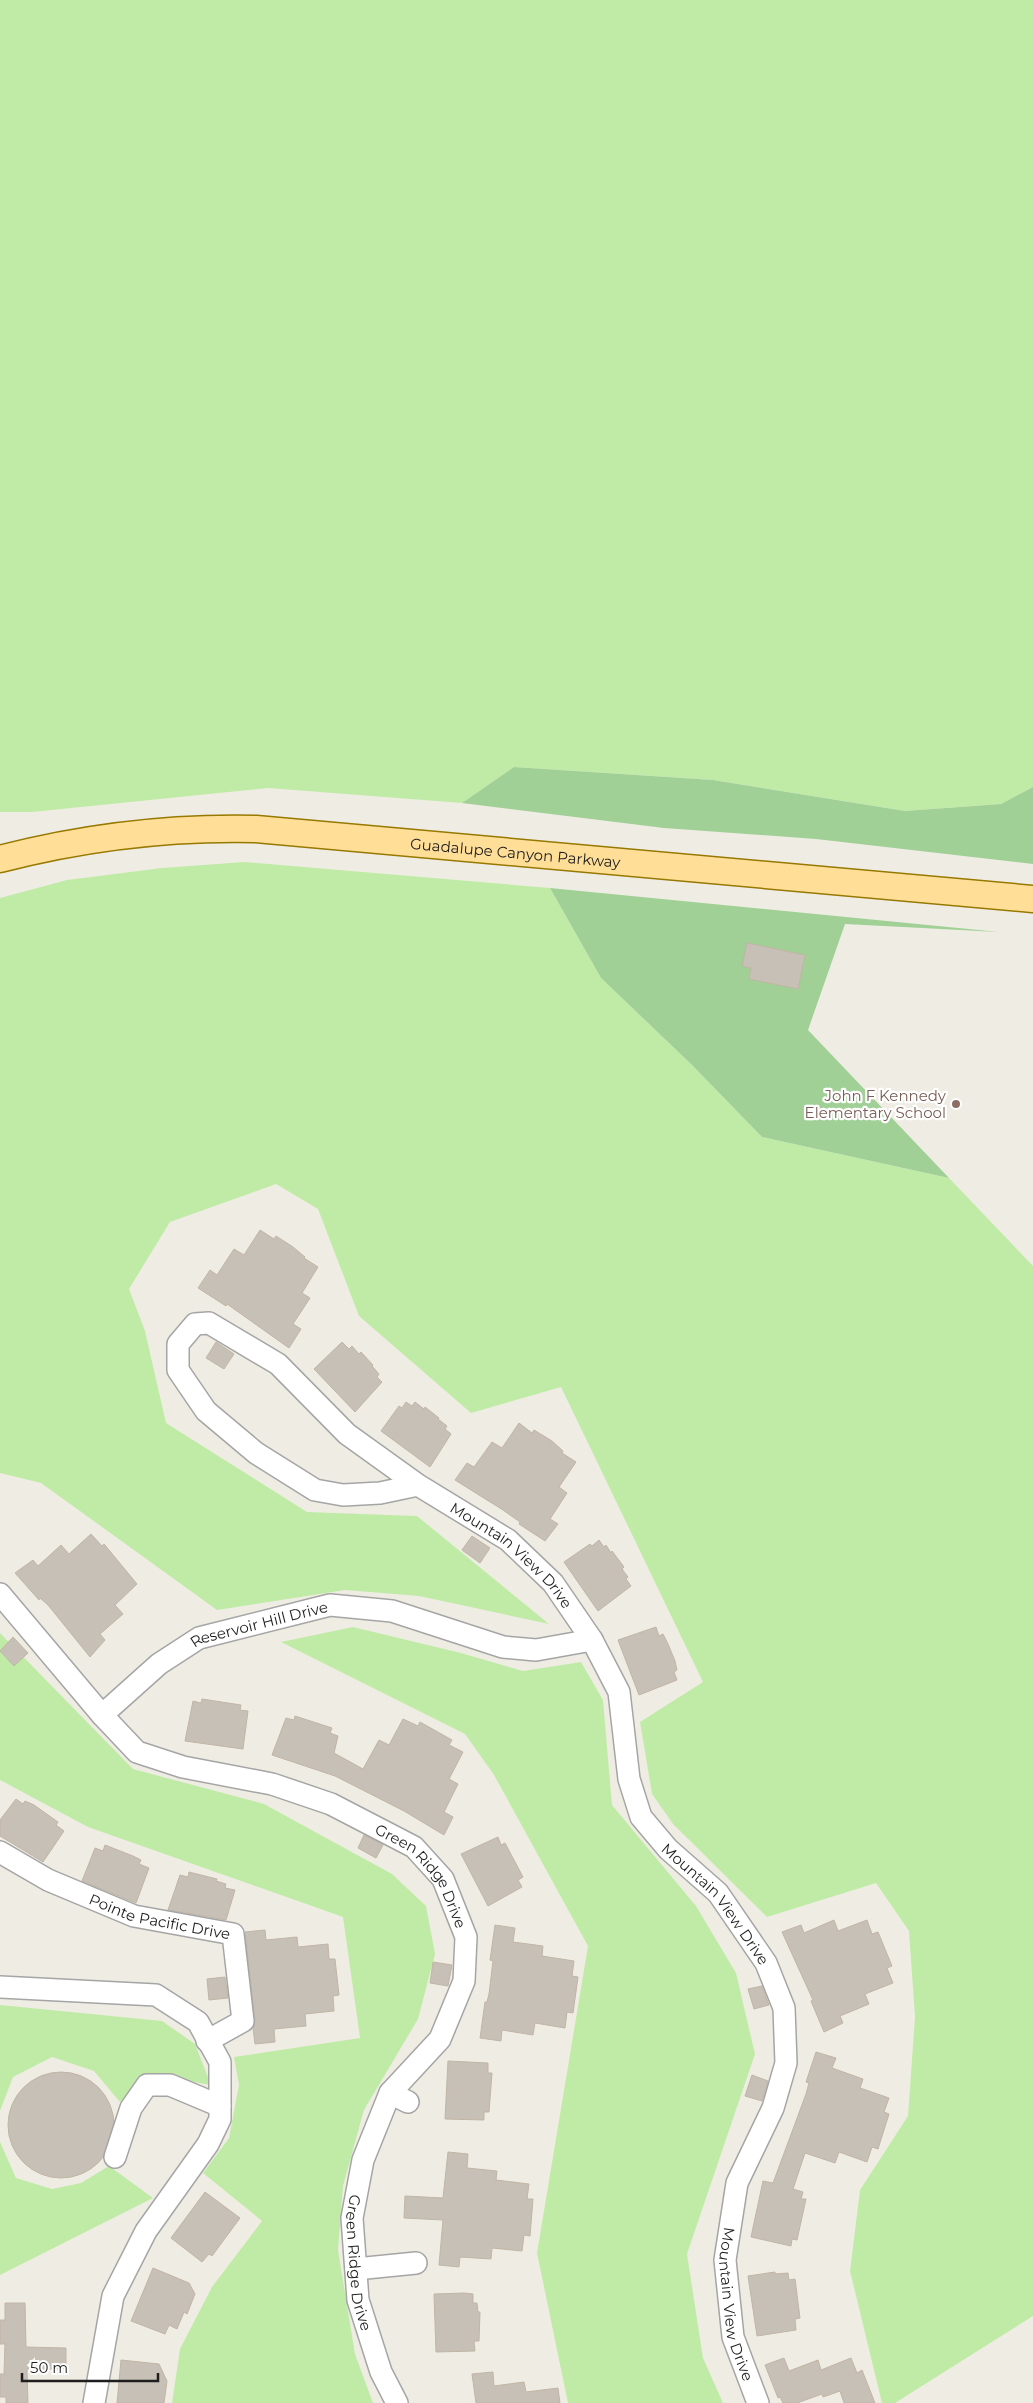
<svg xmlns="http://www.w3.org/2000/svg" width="1033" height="2403" font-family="Montserrat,sans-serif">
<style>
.grass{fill:#c0eba7}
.forest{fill:#a0d096}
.building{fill:#c7c0b6;stroke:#c1b5a5}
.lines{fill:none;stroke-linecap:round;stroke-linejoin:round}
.minor-casing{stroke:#a5a5a5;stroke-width:24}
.major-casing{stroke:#977800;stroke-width:29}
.minor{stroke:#fff;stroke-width:21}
.major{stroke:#ffdf98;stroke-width:26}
.education-dot{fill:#8d6e63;stroke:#fff;stroke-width:2}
.labels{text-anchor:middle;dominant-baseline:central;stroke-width:4.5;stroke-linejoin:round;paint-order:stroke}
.street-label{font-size:15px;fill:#1e1e1e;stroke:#fff}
.education-label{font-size:15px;fill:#785e54;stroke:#fff;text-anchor:end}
</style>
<rect width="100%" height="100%" fill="#efede3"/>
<g class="grass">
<path d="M 0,0 L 1033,0 L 1033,787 L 1001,804 L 905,811 L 713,780 L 514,767 L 462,803 L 268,788 L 32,812 L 0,812 Z"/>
<path d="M 244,862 L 550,888 L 601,978 L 692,1065 L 762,1137 L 949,1178 L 1033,1266 L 1033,2316 L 895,2403 L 882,2403 L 850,2271 L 860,2190 L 908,2116 L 915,2017 L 909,1931 L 876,1883 L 767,1917 L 673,1824 L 652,1794 L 640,1722 L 703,1682 L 561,1387 L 471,1413 L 359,1316 L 318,1209 L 276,1184 L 170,1222 L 129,1289 L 145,1331 L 166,1423 L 307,1512 L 417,1516 L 549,1624 L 419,1596 L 345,1590 L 217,1610 L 41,1483 L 0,1473 L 0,898 L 67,880 L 162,868 Z"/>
<path d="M 353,1627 L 461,1653 L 523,1671 L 581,1662 L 603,1700 L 612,1805 L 696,1906 L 736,1973 L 755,2054 L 687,2254 L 703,2358 L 723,2403 L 568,2403 L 537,2253 L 588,1946 L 494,1775 L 465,1734 L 281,1642 Z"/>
<path d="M 0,1633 L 133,1769 L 264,1804 L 392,1874 L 426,1906 L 435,1954 L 418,2019 L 364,2110 L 343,2186 L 338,2250 L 355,2354 L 373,2403 L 172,2403 L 180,2349 L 212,2287 L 262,2221 L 203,2173 L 229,2138 L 239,2085 L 234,2057 L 360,2038 L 343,1917 L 88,1827 L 0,1780 Z"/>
<path d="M 0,2005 L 162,2021 L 195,2044 L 211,2085 L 150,2075 L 120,2102 L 94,2071 L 52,2057 L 13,2077 L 0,2111 Z"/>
<path d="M 0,2142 L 16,2178 L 52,2189 L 81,2183 L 109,2166 L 153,2198 L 0,2275 Z"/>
</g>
<g class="forest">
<path d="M 514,767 L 713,780 L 905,811 L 1001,804 L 1033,787 L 1033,864 L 816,839 L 664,828 L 462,803 Z"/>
<path d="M 550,888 L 999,932 L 845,924 L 808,1030 L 949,1178 L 762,1137 L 692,1065 L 601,978 Z"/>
</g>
<g class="building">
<path d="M 747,943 L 805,955 L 798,989 L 749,979 L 751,968 L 742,966 Z"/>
<path d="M 260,1230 L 274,1239 L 276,1236 L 293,1247 L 305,1257 L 304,1258 L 318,1267 L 302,1293 L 310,1298 L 293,1324 L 301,1329 L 289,1348 L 227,1304 L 226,1306 L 198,1288 L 210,1270 L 217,1275 L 234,1249 L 244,1255 Z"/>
<path d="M 216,1342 L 234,1354 L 224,1369 L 206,1358 Z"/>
<path d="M 342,1342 L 349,1349 L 352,1346 L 359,1354 L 361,1352 L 373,1365 L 372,1366 L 379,1374 L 377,1377 L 382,1382 L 355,1412 L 314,1369 Z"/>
<path d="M 406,1402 L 412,1406 L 415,1402 L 424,1409 L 425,1407 L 439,1418 L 438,1419 L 447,1426 L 445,1429 L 451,1434 L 430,1467 L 381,1431 L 399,1406 L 402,1408 Z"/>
<path d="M 519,1423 L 532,1433 L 534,1430 L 552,1441 L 563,1451 L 562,1453 L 576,1462 L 559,1487 L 567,1493 L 550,1519 L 558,1524 L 545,1541 L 519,1524 L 520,1522 L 503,1510 L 455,1480 L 467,1463 L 474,1467 L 492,1442 L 502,1448 Z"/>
<path d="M 91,1534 L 102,1546 L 104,1544 L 137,1584 L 115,1605 L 123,1614 L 100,1634 L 105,1640 L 90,1657 L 48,1605 L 40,1598 L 39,1600 L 15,1573 L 33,1560 L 38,1566 L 61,1545 L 69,1554 Z"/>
<path d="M 472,1536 L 490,1548 L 480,1563 L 462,1550 Z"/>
<path d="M 599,1540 L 604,1547 L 606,1545 L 611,1553 L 612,1551 L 624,1567 L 622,1569 L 628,1577 L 626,1579 L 631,1586 L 598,1611 L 564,1562 L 590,1544 L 592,1546 Z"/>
<path d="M 656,1627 L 659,1636 L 663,1634 L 668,1644 L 675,1661 L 677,1670 L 674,1672 L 677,1680 L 639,1695 L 618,1640 Z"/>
<path d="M 13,1637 L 28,1653 L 14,1666 L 0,1651 Z"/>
<path d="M 202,1699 L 241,1705 L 240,1710 L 248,1711 L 243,1749 L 185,1741 L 193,1701 L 201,1703 Z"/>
<path d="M 295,1716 L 332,1728 L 330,1733 L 338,1736 L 334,1753 L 363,1769 L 379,1740 L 389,1745 L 403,1719 L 418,1726 L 420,1722 L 452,1740 L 449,1745 L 463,1752 L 449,1779 L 458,1784 L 444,1812 L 453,1817 L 444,1835 L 404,1811 L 335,1776 L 272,1755 L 286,1718 L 294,1720 Z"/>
<path d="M 16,1799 L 23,1804 L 25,1801 L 34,1805 L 58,1822 L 56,1825 L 64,1831 L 43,1862 L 0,1836 L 0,1820 Z"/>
<path d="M 364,1835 L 383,1845 L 376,1858 L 358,1848 Z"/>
<path d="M 498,1837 L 501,1845 L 505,1843 L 523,1877 L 518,1880 L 522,1887 L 488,1906 L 461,1854 Z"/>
<path d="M 105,1845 L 133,1856 L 141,1860 L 139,1864 L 149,1868 L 136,1903 L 82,1881 L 95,1848 L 103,1851 Z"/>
<path d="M 189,1872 L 217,1879 L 216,1881 L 226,1884 L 225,1888 L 235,1890 L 226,1920 L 168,1910 L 180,1875 L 188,1877 Z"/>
<path d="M 834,1920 L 838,1931 L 867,1920 L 872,1934 L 878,1932 L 892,1966 L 887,1968 L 893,1983 L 865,1994 L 869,2004 L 840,2016 L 843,2023 L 824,2032 L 811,2001 L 813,2000 L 782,1932 L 801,1925 L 804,1933 Z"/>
<path d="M 495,1925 L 515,1928 L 513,1942 L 543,1946 L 542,1956 L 574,1961 L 572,1976 L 578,1977 L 573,2013 L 567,2012 L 565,2028 L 535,2023 L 533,2035 L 502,2030 L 501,2041 L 480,2038 L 485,2002 L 487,2002 L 489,1994 L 493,1961 L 490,1960 Z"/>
<path d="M 265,1930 L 266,1940 L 297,1937 L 298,1947 L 328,1944 L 329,1959 L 335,1959 L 339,1995 L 333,1996 L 334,2011 L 305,2014 L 306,2026 L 274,2029 L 275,2042 L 255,2044 L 253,2028 L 255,2020 L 245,1932 Z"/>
<path d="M 433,1962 L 452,1965 L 448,1986 L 430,1983 Z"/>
<path d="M 225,1977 L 228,1998 L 209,2000 L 207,1979 Z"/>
<path d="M 762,1986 L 769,2005 L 754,2009 L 748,1989 Z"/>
<path d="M 816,2052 L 836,2058 L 832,2068 L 863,2079 L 860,2088 L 889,2098 L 884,2112 L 889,2114 L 878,2149 L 872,2147 L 867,2162 L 839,2152 L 835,2163 L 805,2153 L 793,2189 L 803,2192 L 801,2199 L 806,2199 L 797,2240 L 792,2239 L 791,2246 L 751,2237 L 763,2181 L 773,2183 L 806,2094 L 809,2083 L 806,2082 Z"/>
<path d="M 448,2061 L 488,2063 L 488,2073 L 492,2073 L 489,2112 L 484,2112 L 484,2120 L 445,2119 Z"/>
<circle cx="61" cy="2125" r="53"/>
<path d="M 752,2075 L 768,2081 L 762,2101 L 745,2096 Z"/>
<path d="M 448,2152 L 468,2154 L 467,2168 L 497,2171 L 496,2180 L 529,2184 L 527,2199 L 533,2199 L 530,2236 L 524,2235 L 522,2251 L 492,2248 L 491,2259 L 460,2257 L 459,2267 L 439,2265 L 443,2220 L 404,2218 L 405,2196 L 443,2198 Z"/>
<path d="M 205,2192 L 240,2218 L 212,2256 L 209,2254 L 202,2262 L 171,2238 Z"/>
<path d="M 153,2268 L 189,2283 L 195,2294 L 187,2314 L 184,2312 L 177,2329 L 169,2325 L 165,2334 L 131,2321 Z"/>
<path d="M 775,2272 L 775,2274 L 788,2273 L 789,2280 L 795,2279 L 800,2318 L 795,2319 L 796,2330 L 757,2336 L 748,2276 Z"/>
<path d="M 464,2293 L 473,2294 L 473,2303 L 477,2303 L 478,2312 L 480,2312 L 479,2341 L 474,2341 L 475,2351 L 436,2352 L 434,2294 Z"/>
<path d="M 5,2303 L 25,2303 L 26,2347 L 66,2348 L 66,2369 L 27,2369 L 28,2403 L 6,2403 L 6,2397 L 0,2397 L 0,2374 L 4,2374 L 5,2344 L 0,2344 L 0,2320 L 5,2320 Z"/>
<path d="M 784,2358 L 789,2371 L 818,2360 L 821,2370 L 851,2358 L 857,2373 L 862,2370 L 875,2403 L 844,2403 L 840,2391 L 823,2397 L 822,2394 L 797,2403 L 783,2403 L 780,2397 L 778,2398 L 765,2365 Z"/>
<path d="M 121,2360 L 159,2364 L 167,2381 L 164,2403 L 117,2403 Z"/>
<path d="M 493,2372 L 494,2386 L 524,2382 L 526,2392 L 558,2388 L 560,2403 L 476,2403 L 472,2374 Z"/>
</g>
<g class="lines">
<g class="minor-casing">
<g id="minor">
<path id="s1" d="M 418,1485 L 380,1493 L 343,1495 L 315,1490 L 256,1453 L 206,1411 L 178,1370 L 178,1344 L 195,1324 L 209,1323 L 278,1364 L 347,1434 L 418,1485 L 508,1540 L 553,1583 L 592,1640 L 619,1692 L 629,1779 L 641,1817 L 668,1849 L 718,1893 L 766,1963 L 784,2008 L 786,2063 L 773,2108 L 737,2183 L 725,2260 L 733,2337 L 758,2403"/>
<path id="s2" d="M 0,1594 L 102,1715 L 159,1664 L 199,1638 L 330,1605 L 392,1611 L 503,1647 L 536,1650 L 592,1640"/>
<path id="s3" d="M 102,1715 L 137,1752 L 183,1767 L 272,1784 L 331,1804 L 414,1847 L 443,1879 L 466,1937 L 464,1981 L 440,2039 L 390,2093 L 363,2160 L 352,2218 L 358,2300 L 381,2372 L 397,2403"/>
<path id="s4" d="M 0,1852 L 48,1880 L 134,1916 L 233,1934 L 243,2021 L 207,2041"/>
<path d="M 0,1987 L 156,1995 L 198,2022 L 220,2062 L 220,2119 L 208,2144 L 146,2231 L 113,2296 L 94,2403"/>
<path d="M 390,2093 L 408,2102"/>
<path d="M 115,2157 L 131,2108 L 147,2085 L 170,2085 L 220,2106"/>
<path d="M 356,2269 L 416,2263"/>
</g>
</g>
<g class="major-casing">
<g id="major">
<path id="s5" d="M 0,859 C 85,837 169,827 256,829 L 1033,899"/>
</g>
</g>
<use href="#minor" class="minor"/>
<use href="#major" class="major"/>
</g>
<circle class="education-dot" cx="956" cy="1104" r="5"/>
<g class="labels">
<g class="street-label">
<text stroke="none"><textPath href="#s5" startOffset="519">Guadalupe Canyon Parkway</textPath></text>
<text stroke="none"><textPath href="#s1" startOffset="739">Mountain View Drive</textPath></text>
<text stroke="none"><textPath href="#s2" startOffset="344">Reservoir Hill Drive</textPath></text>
<text stroke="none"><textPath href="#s3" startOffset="372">Green Ridge Drive</textPath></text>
<text stroke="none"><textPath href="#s1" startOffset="1159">Mountain View Drive</textPath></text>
<text stroke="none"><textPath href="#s4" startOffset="174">Pointe Pacific Drive</textPath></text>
<text stroke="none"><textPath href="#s3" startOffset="808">Green Ridge Drive</textPath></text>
<text stroke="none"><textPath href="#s1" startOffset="1594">Mountain View Drive</textPath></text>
</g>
<g class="education-label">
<text x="946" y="1095">John F Kennedy<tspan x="946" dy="17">Elementary School</tspan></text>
</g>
</g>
<path d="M22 2373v8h136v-8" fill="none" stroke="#1e1e1e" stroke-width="2.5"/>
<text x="30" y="2373" font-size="15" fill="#1e1e1e" stroke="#ffffff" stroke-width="4" paint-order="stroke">50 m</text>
</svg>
